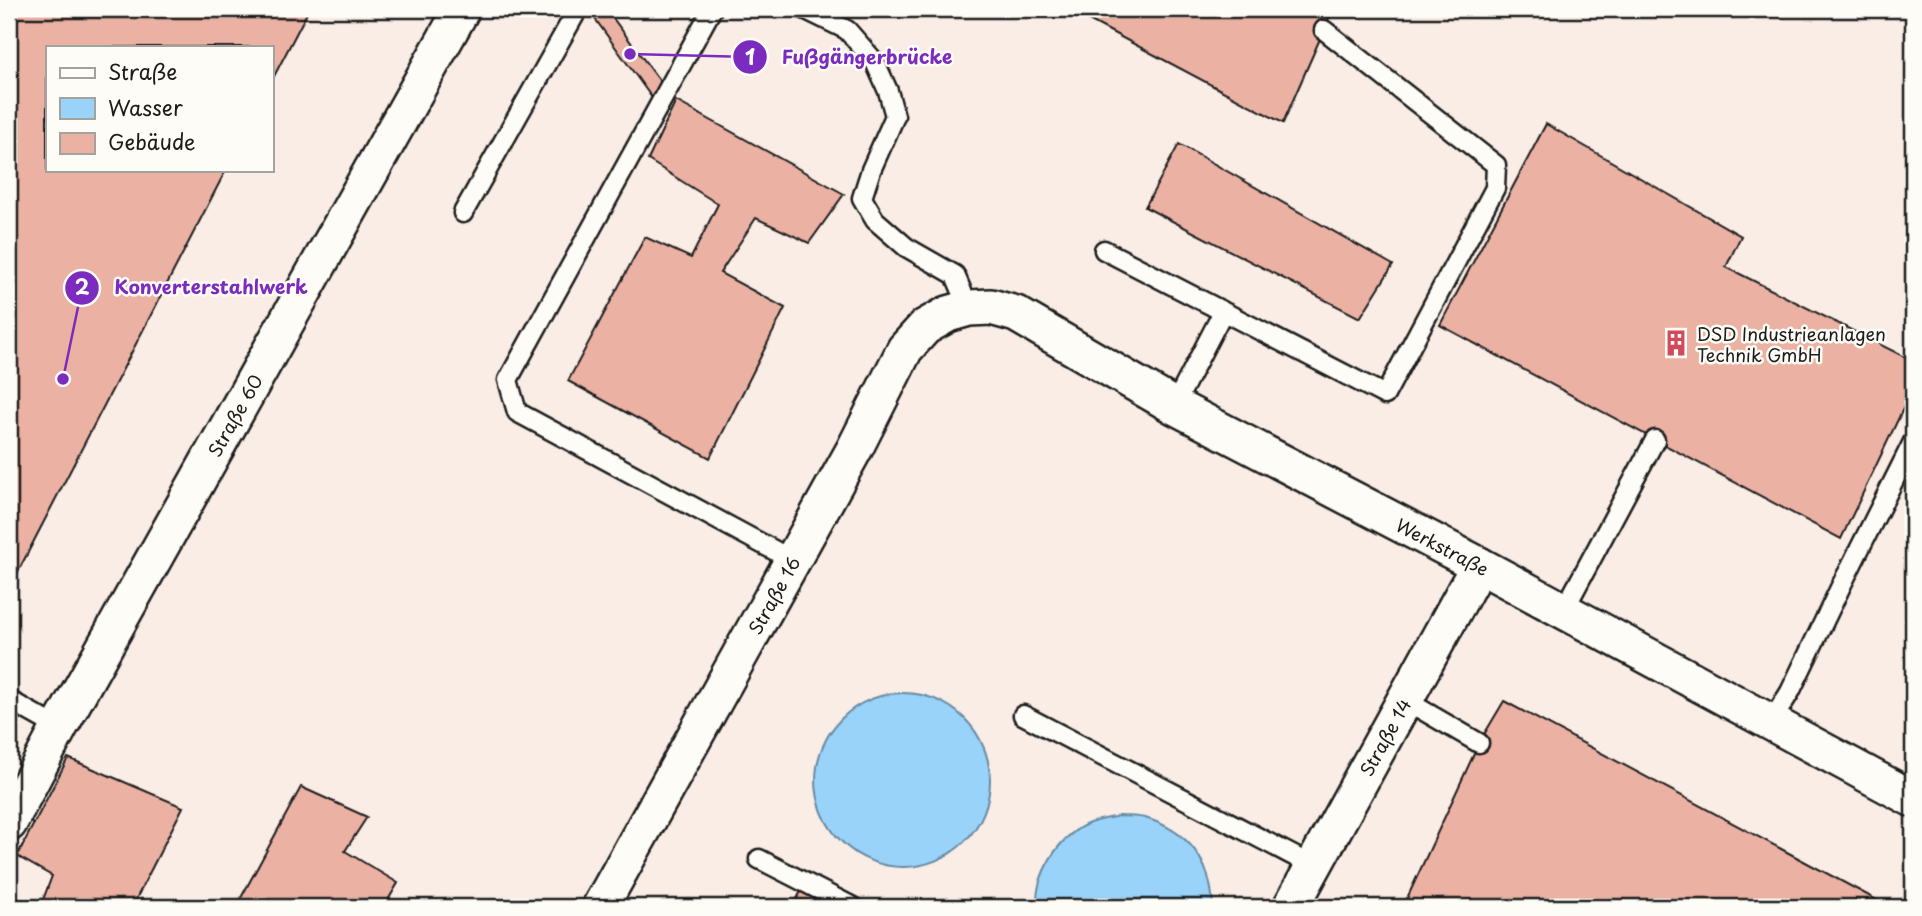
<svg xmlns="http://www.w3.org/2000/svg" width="1922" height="916" font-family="'Playpen Sans',sans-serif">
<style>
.water{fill:#99d3f9;stroke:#678aa1;stroke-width:2}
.building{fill:#ebb2a4;stroke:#1c1c1c;stroke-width:2}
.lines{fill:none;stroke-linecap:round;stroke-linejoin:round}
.lane-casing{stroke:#1c1c1c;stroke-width:23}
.street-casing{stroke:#1c1c1c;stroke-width:40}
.lane{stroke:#fdfcf7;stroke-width:18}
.street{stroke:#fdfcf7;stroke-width:35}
.labels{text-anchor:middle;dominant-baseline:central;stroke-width:5;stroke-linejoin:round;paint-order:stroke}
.poi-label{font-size:18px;fill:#1c1c1c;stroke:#fdfcf7;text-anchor:start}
.street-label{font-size:18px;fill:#1c1c1c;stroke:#fdfcf7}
.leader{fill:none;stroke:#7b2cbf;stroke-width:2.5}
.callout-dot{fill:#7b2cbf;stroke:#fdfcf7;stroke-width:2.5}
.mark-label{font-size:21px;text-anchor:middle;font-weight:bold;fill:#fff}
.callout-label{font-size:19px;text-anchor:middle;font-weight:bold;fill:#7b2cbf;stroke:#fdfcf7;stroke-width:5;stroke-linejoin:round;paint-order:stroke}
</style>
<rect width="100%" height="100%" fill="#f9ede6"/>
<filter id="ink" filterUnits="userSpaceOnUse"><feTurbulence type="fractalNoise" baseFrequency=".0143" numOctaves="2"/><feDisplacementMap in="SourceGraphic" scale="14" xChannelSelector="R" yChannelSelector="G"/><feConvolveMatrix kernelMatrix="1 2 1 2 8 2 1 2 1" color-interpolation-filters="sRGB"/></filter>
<g filter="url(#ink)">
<g class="water">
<circle cx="903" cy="780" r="87"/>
<path d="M 1118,816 C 1126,816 1136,816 1145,818 C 1189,831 1211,862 1213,907 L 1037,907 C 1035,876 1057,839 1085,825 C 1095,820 1107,819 1118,816 Z"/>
</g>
<g class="building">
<path d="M 9,9 L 309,9 L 271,82 L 271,47 L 47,47 L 47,170 L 226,170 L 9,589 Z"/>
<path d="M 588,9 L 606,9 L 674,100 L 665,116 Z"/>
<path d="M 1068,9 L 1333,9 L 1283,123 Z"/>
<path d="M 676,101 L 844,194 L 809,243 L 756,218 L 720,273 L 785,308 L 710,458 L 568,381 L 645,237 L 691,258 L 718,204 L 648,160 Z"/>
<path d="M 1546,124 L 1741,236 L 1726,267 L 1913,361 L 1913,388 L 1841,539 L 1440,325 Z"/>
<path d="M 1179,144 L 1393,265 L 1360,318 L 1145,207 Z"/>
<path d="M 1504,701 L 1888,906 L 1887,907 L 1403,907 L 1479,743 Z"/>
<path d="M 68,758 L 183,807 L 132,907 L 47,907 L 41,905 L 52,876 L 17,856 Z"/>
<path d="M 301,787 L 367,817 L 345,851 L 398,883 L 384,907 L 236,907 Z"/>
<path d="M 801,891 L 830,907 L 793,907 Z"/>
</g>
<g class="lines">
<g class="lane-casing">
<g id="lane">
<path d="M 712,9 L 508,380 L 517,412 L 792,560"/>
<path d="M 804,9 L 847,30 L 875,62 L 888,91 L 895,116 L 871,170 L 862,198 L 875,220 L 906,247 L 955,275 L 969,308"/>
<path d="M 463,213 L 578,9"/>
<path d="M 1104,250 L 1385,395 L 1495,188 L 1496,165 L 1324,30"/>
<path d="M 1174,406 L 1223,312"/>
<path d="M 1564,610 L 1655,440"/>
<path d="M 9,700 L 59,728"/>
<path d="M 1405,700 L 1479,743"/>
<path d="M 1023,715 L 1313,866"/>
<path d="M 1771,722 L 1790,692 L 1841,586 L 1913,442"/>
<path d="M 759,859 L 853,907"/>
</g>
</g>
<g class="street-casing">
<g id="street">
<path id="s1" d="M 9,823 L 59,728 L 462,9"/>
<path id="s2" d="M 600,907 L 855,448 L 905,349 L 925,327 L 948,314 L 969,308 L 991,307 L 1016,314 L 1174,406 L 1479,565 L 1913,799"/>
<path id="s3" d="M 1291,907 L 1479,565"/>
</g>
</g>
<use href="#lane" class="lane"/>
<use href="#street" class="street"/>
</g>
</g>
<defs>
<g id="building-bare" transform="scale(2.1)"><path d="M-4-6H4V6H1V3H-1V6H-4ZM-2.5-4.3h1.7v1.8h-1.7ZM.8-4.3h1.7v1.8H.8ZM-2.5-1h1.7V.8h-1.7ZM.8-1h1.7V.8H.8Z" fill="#d1495b" stroke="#fdfcf7" stroke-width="2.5" paint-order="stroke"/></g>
</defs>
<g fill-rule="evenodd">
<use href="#building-bare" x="1676" y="343"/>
</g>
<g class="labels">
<g class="poi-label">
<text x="1697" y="333">DSD Industrieanlagen<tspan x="1697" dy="21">Technik GmbH</tspan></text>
</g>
<g class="street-label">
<text stroke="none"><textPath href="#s1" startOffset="466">Straße 60</textPath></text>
<text stroke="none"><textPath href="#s2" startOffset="1248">Werkstraße</textPath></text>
<text stroke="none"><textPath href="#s2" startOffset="357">Straße 16</textPath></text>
<text stroke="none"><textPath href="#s3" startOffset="194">Straße 14</textPath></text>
</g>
</g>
<path class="leader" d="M630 54L750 57M63 379L82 288"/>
<g class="callout-dot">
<circle cx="630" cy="54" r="7"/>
<circle cx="63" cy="379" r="7"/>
<circle cx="750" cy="57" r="18"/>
<circle cx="82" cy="288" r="18"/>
</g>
<g class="mark-label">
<text x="750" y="65">1</text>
<text x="82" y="295">2</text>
</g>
<g class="callout-label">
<text x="867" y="64">Fußgängerbrücke</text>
<text x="211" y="294">Konverterstahlwerk</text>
</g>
<rect width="1922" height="916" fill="none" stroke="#fdfcf7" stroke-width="35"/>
<rect x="18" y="18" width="1887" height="881" fill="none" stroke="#1c1c1c" stroke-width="2.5" filter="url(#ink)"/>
<rect x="46" y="46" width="228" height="126" fill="#fdfcf7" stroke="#a3a29f" stroke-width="2"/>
<rect x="60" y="68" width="35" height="10" fill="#fdfcf7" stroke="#a3a29f" stroke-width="2"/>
<text x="108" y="80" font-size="21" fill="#1c1c1c">Straße</text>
<rect x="60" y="98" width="35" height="21" fill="#99d3f9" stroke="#a3a29f" stroke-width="2"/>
<text x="108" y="116" font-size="21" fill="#1c1c1c">Wasser</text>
<rect x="60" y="133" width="35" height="21" fill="#ebb2a4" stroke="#a3a29f" stroke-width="2"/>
<text x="108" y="150" font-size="21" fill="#1c1c1c">Gebäude</text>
</svg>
